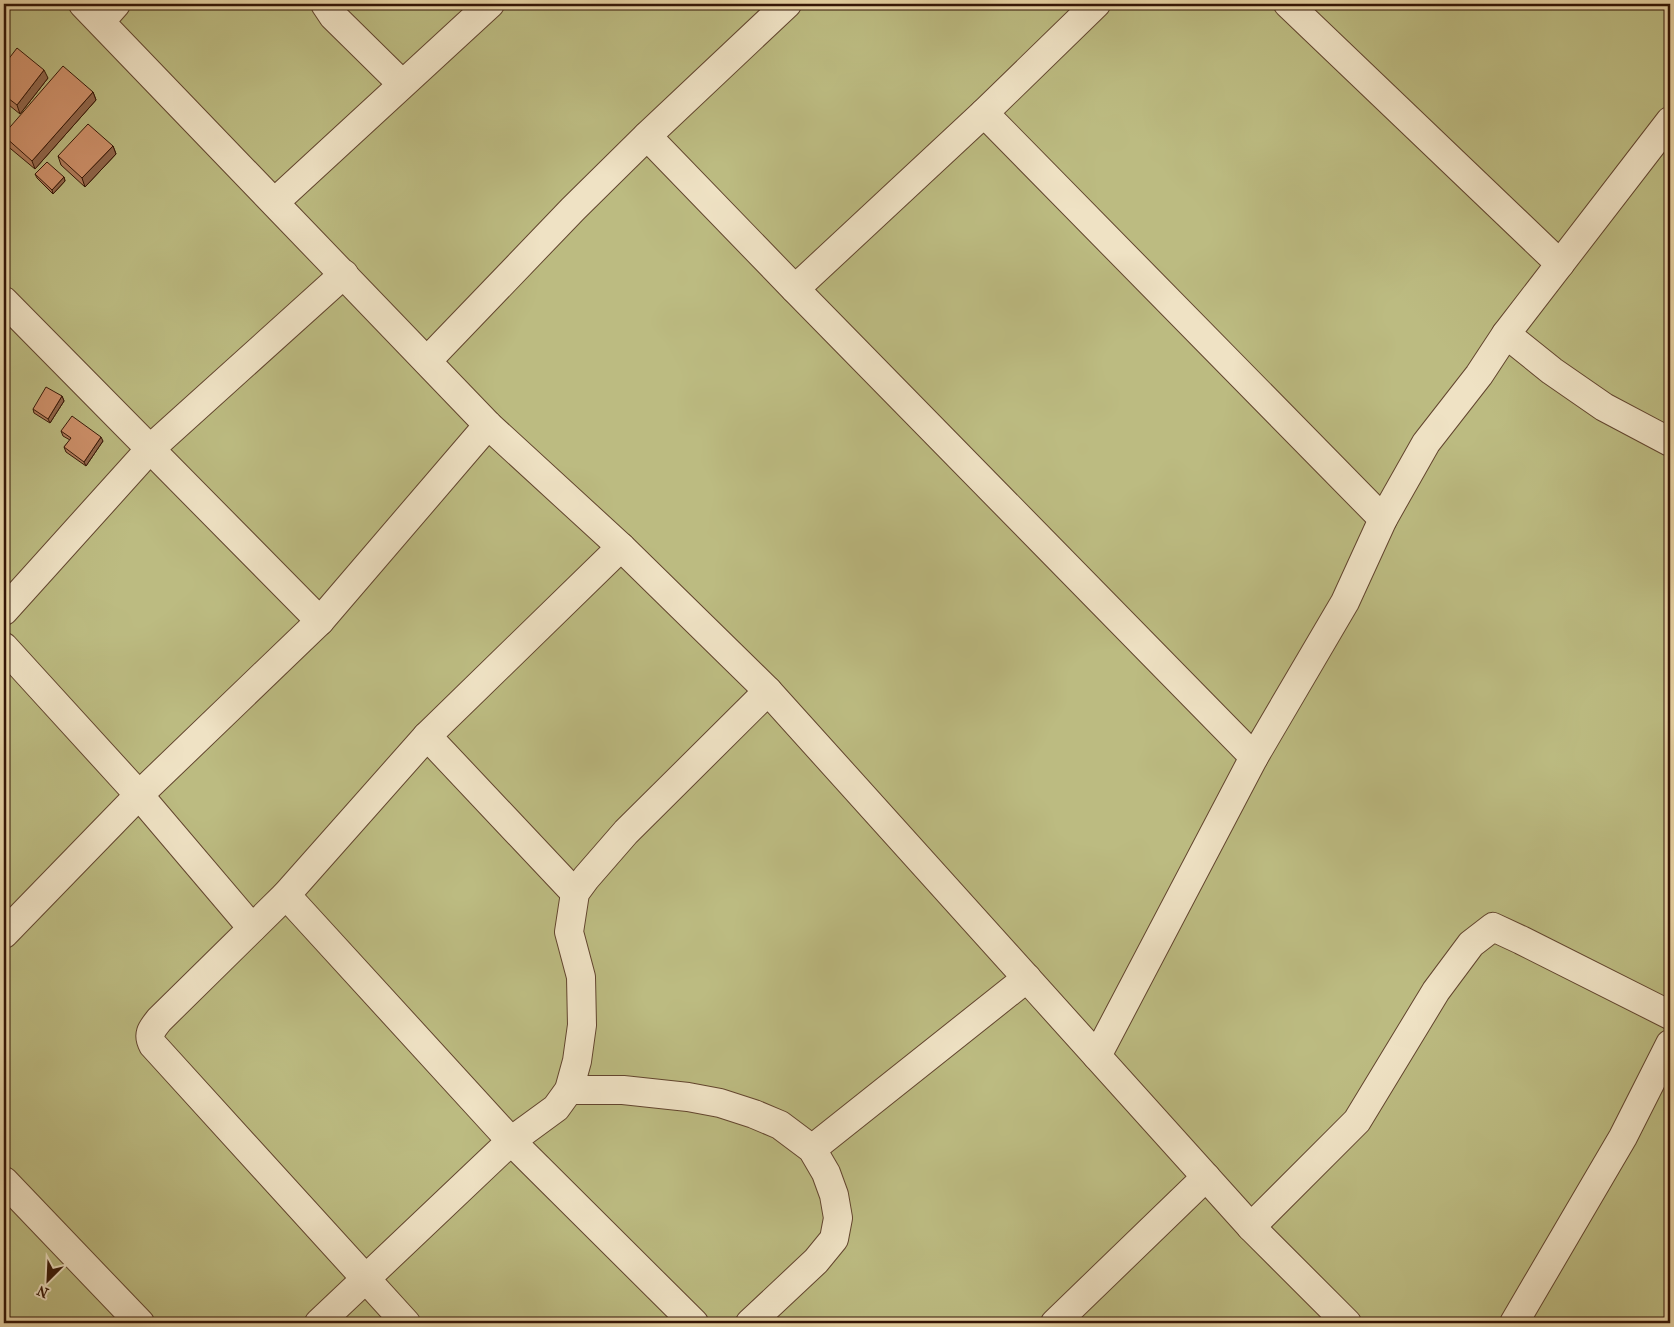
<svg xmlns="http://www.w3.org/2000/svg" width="1674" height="1327" font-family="'IM FELL French Canon',serif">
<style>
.green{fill:#bcbb81;stroke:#786844}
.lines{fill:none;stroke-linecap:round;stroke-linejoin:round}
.minor-casing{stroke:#62452e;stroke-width:30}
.minor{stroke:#efe2c4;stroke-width:28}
.wall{fill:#b27d5c;stroke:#351606}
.shaded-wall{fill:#91664b;stroke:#351606}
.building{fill:#cf916b;stroke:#351606}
</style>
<rect width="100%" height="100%" fill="#e7d3a4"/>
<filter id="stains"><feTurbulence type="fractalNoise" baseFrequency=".004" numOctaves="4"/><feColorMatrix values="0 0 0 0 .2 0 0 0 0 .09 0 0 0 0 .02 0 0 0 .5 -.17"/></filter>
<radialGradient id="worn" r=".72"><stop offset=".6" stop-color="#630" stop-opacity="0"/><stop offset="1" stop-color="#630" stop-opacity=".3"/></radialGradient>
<rect class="green" x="4" y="4" width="1666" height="1319"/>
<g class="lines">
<g class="minor-casing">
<g id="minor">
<path d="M 83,4 L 488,425 L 621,547 L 768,691 L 1251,1227 L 1347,1323"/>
<path d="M 325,4 L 333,16 L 402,84"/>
<path d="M 1288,4 L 1560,264"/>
<path d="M 101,21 L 116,4"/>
<path d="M 984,113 L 1383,519"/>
<path d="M 647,136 L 795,289 L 1254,757"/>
<path d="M 275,202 L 490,4"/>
<path d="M 795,289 L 984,113 L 1096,4"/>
<path d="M 4,301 L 320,621"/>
<path d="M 1506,334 L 1552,371 L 1604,407 L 1670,442"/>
<path d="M 427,361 L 573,209 L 647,136 L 787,4"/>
<path d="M 4,611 L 150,449 L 344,274"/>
<path d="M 4,647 L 139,795 L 252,928"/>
<path d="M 427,736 L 575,893"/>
<path d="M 286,895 L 511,1141 L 694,1323"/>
<path d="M 4,934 L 139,795 L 320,621 L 488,425"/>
<path d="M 1097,1056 L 1254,757 L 1345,602 L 1383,519 L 1426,443 L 1479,375 L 1506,334 L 1670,121"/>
<path d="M 569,1090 L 623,1090 L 688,1097 L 720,1103 L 754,1114 L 780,1125 L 812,1149 L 826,1173 L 834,1195 L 838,1218 L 834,1239 L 816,1261 L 750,1323"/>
<path d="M 812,1149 L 1027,978"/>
<path d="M 4,1181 L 140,1323"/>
<path d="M 1251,1227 L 1357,1121 L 1436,991 L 1471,944 L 1493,927 L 1521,940 L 1670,1015"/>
<path d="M 319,1323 L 511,1141 L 556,1108 L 569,1090 L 577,1061 L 582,1025 L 581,977 L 569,932 L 575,893 L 586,878 L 626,832 L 768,691"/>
<path d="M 406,1323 L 153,1045 C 147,1034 152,1029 159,1020 L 286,895 L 427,736 L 621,547"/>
<path d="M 1055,1323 L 1206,1177"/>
<path d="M 1514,1323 L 1623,1137 L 1670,1044"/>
</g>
</g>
<use href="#minor" class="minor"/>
</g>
<g class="wall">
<path d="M 4,65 L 48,78 L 20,114 L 4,101 Z"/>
<path d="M 93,92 L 96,100 L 35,169 L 5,144 L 4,139 L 4,134 Z"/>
<path d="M 113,146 L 116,154 L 85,187 L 61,165 L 58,156 Z"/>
<path d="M 35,174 L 64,177 L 65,181 L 53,194 L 37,178 Z"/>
<path d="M 62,396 L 64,401 L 50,423 L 34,413 L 33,409 Z"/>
<path d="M 61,431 L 103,441 L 86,466 L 66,452 L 64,447 L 70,440 L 63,436 Z"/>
</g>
<g class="shaded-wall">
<path d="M 44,70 L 48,78 L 20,114 L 17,105 Z"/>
<path d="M 93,92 L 96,100 L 35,169 L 32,161 Z"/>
<path d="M 113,146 L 116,154 L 85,187 L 82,178 Z"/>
<path d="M 64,177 L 65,181 L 53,194 L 52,190 Z"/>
<path d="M 62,396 L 64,401 L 50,423 L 48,419 Z"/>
<path d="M 101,437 L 103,441 L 86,466 L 84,462 Z"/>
</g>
<g class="building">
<path d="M 17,48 L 44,70 L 17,105 L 4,95 L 4,65 Z"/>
<path d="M 63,66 L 93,92 L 32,161 L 4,136 L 4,134 Z"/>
<path d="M 88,124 L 113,146 L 82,178 L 58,156 Z"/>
<path d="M 47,162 L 64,177 L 52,190 L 35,174 Z"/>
<path d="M 46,387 L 62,396 L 48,419 L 33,409 Z"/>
<path d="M 72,416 L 101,437 L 84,462 L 64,447 L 71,438 L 61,431 Z"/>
</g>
<rect width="1674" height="1327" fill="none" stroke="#e7d3a4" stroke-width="20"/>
<rect x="5" y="5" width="1664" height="1317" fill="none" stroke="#351606" stroke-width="2.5"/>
<rect x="10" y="10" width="1654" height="1307" fill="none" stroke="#351606"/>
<g transform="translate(48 1280) rotate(204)" stroke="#efe2c4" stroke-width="4" paint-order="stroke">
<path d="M0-4L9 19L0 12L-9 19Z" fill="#351606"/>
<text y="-8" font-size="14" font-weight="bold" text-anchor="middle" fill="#351606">N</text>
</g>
<rect width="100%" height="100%" filter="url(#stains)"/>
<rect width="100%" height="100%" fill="url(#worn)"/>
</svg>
